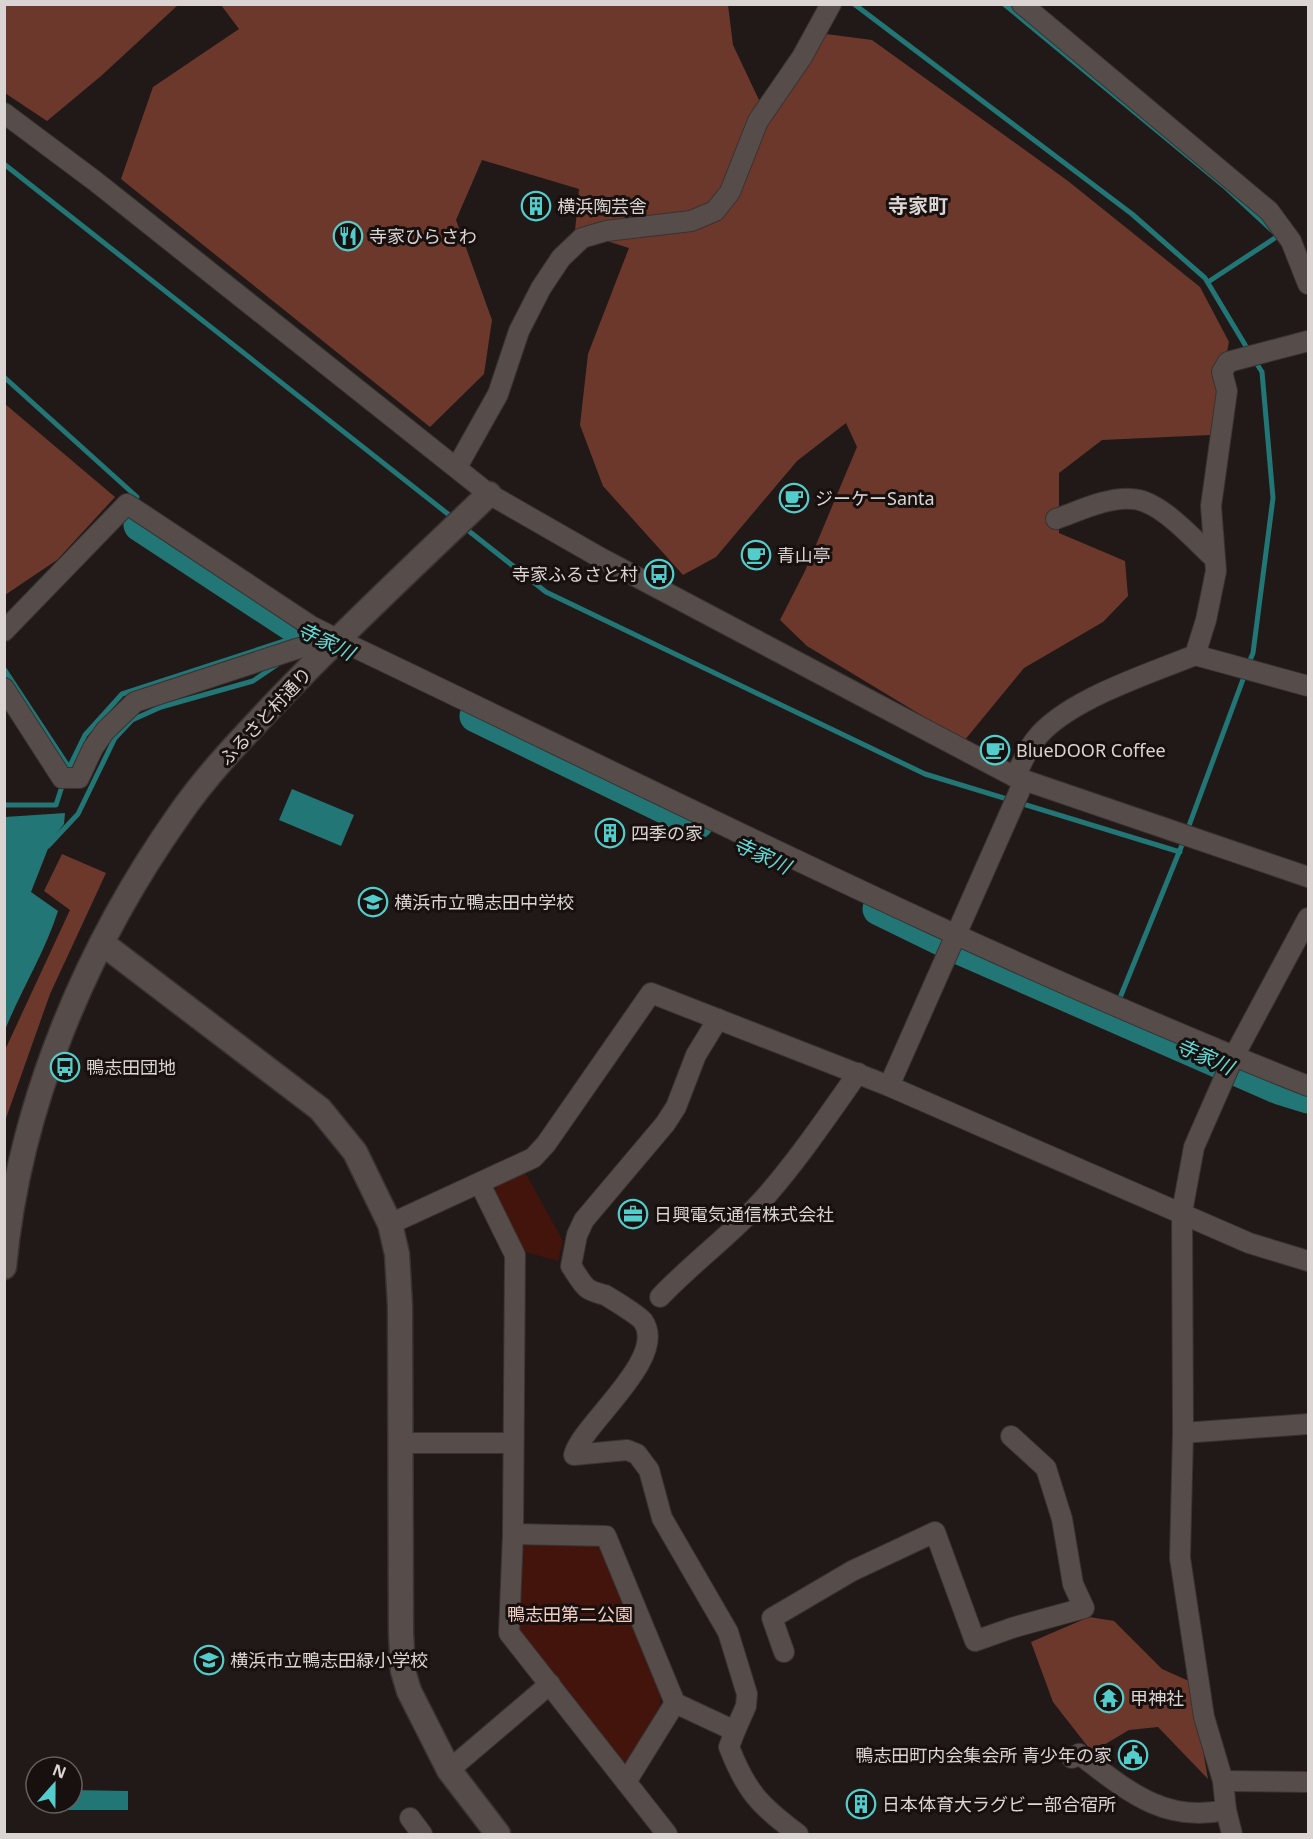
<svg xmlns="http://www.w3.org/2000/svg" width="1313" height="1839" font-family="'Noto Sans','Noto Sans JP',sans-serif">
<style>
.green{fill:#43140b}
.forest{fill:#6d382c}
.water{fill:#227675}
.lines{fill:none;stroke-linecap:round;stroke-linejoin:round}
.stream{stroke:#227675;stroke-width:5}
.river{stroke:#227675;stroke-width:33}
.minor-casing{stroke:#383332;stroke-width:22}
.tertiary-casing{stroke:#383332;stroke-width:27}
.minor{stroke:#564d4b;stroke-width:20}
.tertiary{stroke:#564d4b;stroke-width:24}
.labels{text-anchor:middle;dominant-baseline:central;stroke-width:6;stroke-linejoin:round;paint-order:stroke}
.poi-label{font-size:18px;fill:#dad5d3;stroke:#17100e;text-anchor:start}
.street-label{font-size:18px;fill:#dad5d3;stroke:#17100e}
.park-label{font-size:18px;fill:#f3cec5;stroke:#17100e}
.neighbourhood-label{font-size:20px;font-weight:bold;fill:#dad5d3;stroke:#17100e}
.water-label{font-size:20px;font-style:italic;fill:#62dad8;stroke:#17100e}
</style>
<rect width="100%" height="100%" fill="#211917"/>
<g class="green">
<path d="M 525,1172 L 563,1241 L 558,1261 L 523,1251 L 493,1195 L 497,1184 Z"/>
<path d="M 528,1543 L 593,1545 L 600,1549 L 660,1692 L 660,1708 L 627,1761 L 619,1762 L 517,1632 L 520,1550 Z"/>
</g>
<g class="forest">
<path d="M 4,5 L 5,4 L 178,5 L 101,76 L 47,121 L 5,93 Z"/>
<path d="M 221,5 L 728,5 L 733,45 L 759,100 L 826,34 L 872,40 L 1068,181 L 1200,287 L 1229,342 L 1210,435 L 1102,440 L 1059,473 L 1059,533 L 1125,561 L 1128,596 L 1103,622 L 1024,668 L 964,741 L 807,646 L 780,620 L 805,571 L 857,447 L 846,423 L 797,461 L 716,557 L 683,575 L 603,486 L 580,425 L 588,354 L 629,248 L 575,231 L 579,189 L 482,160 L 456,220 L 492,320 L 484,374 L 430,427 L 121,179 L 153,87 L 239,29 Z"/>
<path d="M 5,404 L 115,497 L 57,560 L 5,595 Z"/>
<path d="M 62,854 L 106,873 L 50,994 L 5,1121 L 5,1050 L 70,910 L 44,891 Z"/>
<path d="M 1089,1617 L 1114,1621 L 1162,1669 L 1191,1682 L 1208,1779 L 1158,1727 L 1129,1730 L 1092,1752 L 1053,1702 L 1031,1642 Z"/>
</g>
<g class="water">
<path d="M 292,789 L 354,815 L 341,846 L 279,820 Z"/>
<path d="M 65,813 L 64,824 L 51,841 L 31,892 L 58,911 C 45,952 21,990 5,1030 L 5,817 Z"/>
<path d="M 72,1790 L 128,1791 L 128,1810 L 58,1810 L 58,1803 L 72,1803 Z"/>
</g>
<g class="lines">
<g class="stream">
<path d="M 854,4 L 1132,214 L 1205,278 L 1250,353"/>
<path d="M 1004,4 L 1224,186 L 1278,236 L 1208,282"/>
<path d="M 4,164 L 453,518"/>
<path d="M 4,377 L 137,497"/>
<path d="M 465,528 L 546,592 L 925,774 L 1180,852"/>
<path d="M 1248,665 L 1253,653 L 1273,498 L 1262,372 L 1255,361"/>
<path d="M 4,669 L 68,766"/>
<path d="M 66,774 L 85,735 L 122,694 L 306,634"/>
<path d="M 4,805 L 56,805 L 63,783"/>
<path d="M 1187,831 L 1245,674"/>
<path d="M 48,846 L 78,814 L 115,738 L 132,720 L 161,707 L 253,681 L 278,664"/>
<path d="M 1113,1015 L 1184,840"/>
</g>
<g class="river">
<path d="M 140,525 L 303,632"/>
<path d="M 476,716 L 697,823"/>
<path d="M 879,909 L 959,948 L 1279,1088 L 1308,1097"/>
</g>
<g class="minor-casing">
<g id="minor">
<path d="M 1022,4 L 1269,211 L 1291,241 L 1308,284"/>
<path d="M 4,113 L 95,181 L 489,494 L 599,557 L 1015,777 L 1308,877"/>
<path d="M 457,467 L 498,394 L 519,331 L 541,288 L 561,258 L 582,238 L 606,231 L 691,221 L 715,211 L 730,192 L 758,121 L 802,57 L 831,4"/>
<path d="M 1056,519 C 1079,511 1107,497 1132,499 C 1160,500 1194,540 1214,558"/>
<path d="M 4,631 L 127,504 L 311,626 L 337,639 C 658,792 977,955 1308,1086"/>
<path d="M 1195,655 L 1308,686"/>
<path d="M 4,688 L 62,778 L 79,778 L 93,748 L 105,731 L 135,702 L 296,649 L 337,639"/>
<path d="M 1015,777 C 1021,765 1027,750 1035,740 C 1065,700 1149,674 1195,655 L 1206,620 L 1216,571 L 1211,506 L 1227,391 L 1222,372 L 1228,362 L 1308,341"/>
<path d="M 889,1086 L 1024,781"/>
<path d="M 480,1184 L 515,1255 L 513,1534 L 509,1633 L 667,1834"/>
<path d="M 390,1224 L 533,1158 L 546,1144 L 651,993 L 889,1086 L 1249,1243 L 1308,1261"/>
<path d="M 660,1297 C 694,1261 734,1233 767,1195 C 800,1157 829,1114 858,1073"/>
<path d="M 1183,1433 L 1308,1424"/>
<path d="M 400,1443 L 513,1443"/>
<path d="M 513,1534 L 606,1536 L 675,1703 L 626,1782"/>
<path d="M 784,1652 L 772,1618 L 852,1571 L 935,1532 L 975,1641 L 1015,1627 L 1084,1608 L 1073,1584 L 1062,1519 L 1046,1468 L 1011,1436"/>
<path d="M 675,1703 L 735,1731 L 746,1706 L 747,1694 L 728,1632 L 662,1518 L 649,1470 L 637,1454 L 627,1450 L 574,1455 C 581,1425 669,1358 643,1321 C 638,1315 612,1299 605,1295 C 599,1293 592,1292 587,1288 C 581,1283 576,1273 571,1266 L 577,1235 L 584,1220 L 665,1124 L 676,1107 L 696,1055 L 718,1019"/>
<path d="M 735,1731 L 729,1747 C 746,1791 760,1806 798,1834"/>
<path d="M 1072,1758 L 1079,1754 C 1125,1789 1164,1824 1226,1810"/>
<path d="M 449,1770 L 550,1684"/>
<path d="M 1223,1781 L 1308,1782"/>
<path d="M 410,1818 L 422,1834"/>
<path d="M 1232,1834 L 1226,1810 L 1223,1781 L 1204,1717 L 1180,1558 L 1183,1433 L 1182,1212 L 1194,1147 L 1234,1056 L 1308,918"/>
</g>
</g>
<g class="tertiary-casing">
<g id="tertiary">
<path d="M 102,943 L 320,1109 L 355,1152 L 390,1224 L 397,1254 L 400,1306 L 401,1633 L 403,1671 L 409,1691 L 449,1770 L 498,1834"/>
<path d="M 4,1267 C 19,1106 86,947 179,815 C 208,773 245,735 280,698 C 348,627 419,561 489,494"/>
</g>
</g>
<use href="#minor" class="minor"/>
<use href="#tertiary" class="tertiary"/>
</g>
<defs>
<g id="building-ring" transform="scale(1.5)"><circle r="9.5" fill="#17100e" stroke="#53cdcb" stroke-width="1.5"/><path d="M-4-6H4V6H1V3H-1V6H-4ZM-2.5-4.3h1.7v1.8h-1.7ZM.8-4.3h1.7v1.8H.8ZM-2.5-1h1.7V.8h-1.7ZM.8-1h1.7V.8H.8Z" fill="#53cdcb"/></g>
<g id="restaurant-ring" transform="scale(1.5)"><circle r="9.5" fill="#17100e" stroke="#53cdcb" stroke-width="1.5"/><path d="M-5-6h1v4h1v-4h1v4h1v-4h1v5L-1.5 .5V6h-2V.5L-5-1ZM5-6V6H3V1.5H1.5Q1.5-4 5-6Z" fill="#53cdcb"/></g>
<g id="cafe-ring" transform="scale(1.5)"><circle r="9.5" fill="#17100e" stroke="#53cdcb" stroke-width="1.5"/><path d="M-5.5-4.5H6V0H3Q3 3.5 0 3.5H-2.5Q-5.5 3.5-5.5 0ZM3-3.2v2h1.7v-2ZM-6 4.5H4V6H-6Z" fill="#53cdcb"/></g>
<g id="bus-ring" transform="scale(1.5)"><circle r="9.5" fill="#17100e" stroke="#53cdcb" stroke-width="1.5"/><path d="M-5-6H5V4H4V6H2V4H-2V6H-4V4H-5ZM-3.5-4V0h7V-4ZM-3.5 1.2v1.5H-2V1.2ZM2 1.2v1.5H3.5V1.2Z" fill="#53cdcb"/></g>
<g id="school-ring" transform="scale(1.5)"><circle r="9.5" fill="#17100e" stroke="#53cdcb" stroke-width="1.5"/><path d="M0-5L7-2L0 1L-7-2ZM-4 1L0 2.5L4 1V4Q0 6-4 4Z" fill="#53cdcb"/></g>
<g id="office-ring" transform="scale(1.5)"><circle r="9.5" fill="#17100e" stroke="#53cdcb" stroke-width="1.5"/><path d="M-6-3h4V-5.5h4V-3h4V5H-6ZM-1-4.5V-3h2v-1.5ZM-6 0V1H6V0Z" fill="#53cdcb"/></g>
<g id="temple-ring" transform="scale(1.5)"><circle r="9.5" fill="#17100e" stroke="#53cdcb" stroke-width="1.5"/><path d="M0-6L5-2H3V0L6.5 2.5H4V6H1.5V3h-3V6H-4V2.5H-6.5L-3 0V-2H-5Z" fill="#53cdcb"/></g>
<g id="civic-ring" transform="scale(1.5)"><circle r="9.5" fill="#17100e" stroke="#53cdcb" stroke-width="1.5"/><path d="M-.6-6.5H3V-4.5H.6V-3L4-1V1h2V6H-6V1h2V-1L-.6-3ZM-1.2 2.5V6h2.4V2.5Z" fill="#53cdcb"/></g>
</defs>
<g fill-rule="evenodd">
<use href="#building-ring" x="536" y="206"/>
<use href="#restaurant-ring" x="348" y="236"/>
<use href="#cafe-ring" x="794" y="498"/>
<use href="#cafe-ring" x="756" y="555"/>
<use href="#bus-ring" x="659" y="574"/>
<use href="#cafe-ring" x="995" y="750"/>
<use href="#building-ring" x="610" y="833"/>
<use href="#school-ring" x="373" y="902"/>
<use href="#bus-ring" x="65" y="1067"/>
<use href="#office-ring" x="633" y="1214"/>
<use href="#school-ring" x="209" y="1660"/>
<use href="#temple-ring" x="1109" y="1698"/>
<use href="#civic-ring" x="1133" y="1755"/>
<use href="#building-ring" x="861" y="1804"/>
</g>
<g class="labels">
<g class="poi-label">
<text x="557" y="206">横浜陶芸舎</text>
<text x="369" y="236">寺家ひらさわ</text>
<text x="815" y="498">ジーケーSanta</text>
<text x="777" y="555">青山亭</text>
<text x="638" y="574" text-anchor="end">寺家ふるさと村</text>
<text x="1016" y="750">BlueDOOR Coffee</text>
<text x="631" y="833">四季の家</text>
<text x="394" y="902">横浜市立鴨志田中学校</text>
<text x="86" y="1067">鴨志田団地</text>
<text x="654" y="1214">日興電気通信株式会社</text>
<text x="230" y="1660">横浜市立鴨志田緑小学校</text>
<text x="1130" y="1698">甲神社</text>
<text x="1112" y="1755" text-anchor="end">鴨志田町内会集会所 青少年の家</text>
<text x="882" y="1804">日本体育大ラグビー部合宿所</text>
</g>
<g class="street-label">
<text transform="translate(265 716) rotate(-47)">ふるさと村通り</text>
</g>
<g class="park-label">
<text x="570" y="1614">鴨志田第二公園</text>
</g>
<g class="neighbourhood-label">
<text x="918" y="205">寺家町</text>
</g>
<g class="water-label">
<text transform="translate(326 641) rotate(26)">寺家川</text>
<text transform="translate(762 855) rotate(25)">寺家川</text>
<text transform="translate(1205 1056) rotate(24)">寺家川</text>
</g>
</g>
<rect width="1313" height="1839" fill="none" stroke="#dad5d3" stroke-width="12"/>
<g transform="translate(54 1785) rotate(21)"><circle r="28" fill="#17100e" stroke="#655f5d" stroke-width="1.5"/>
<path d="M0-4.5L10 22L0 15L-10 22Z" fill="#53cdcb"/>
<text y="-9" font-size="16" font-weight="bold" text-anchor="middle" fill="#dad5d3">N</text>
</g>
</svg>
